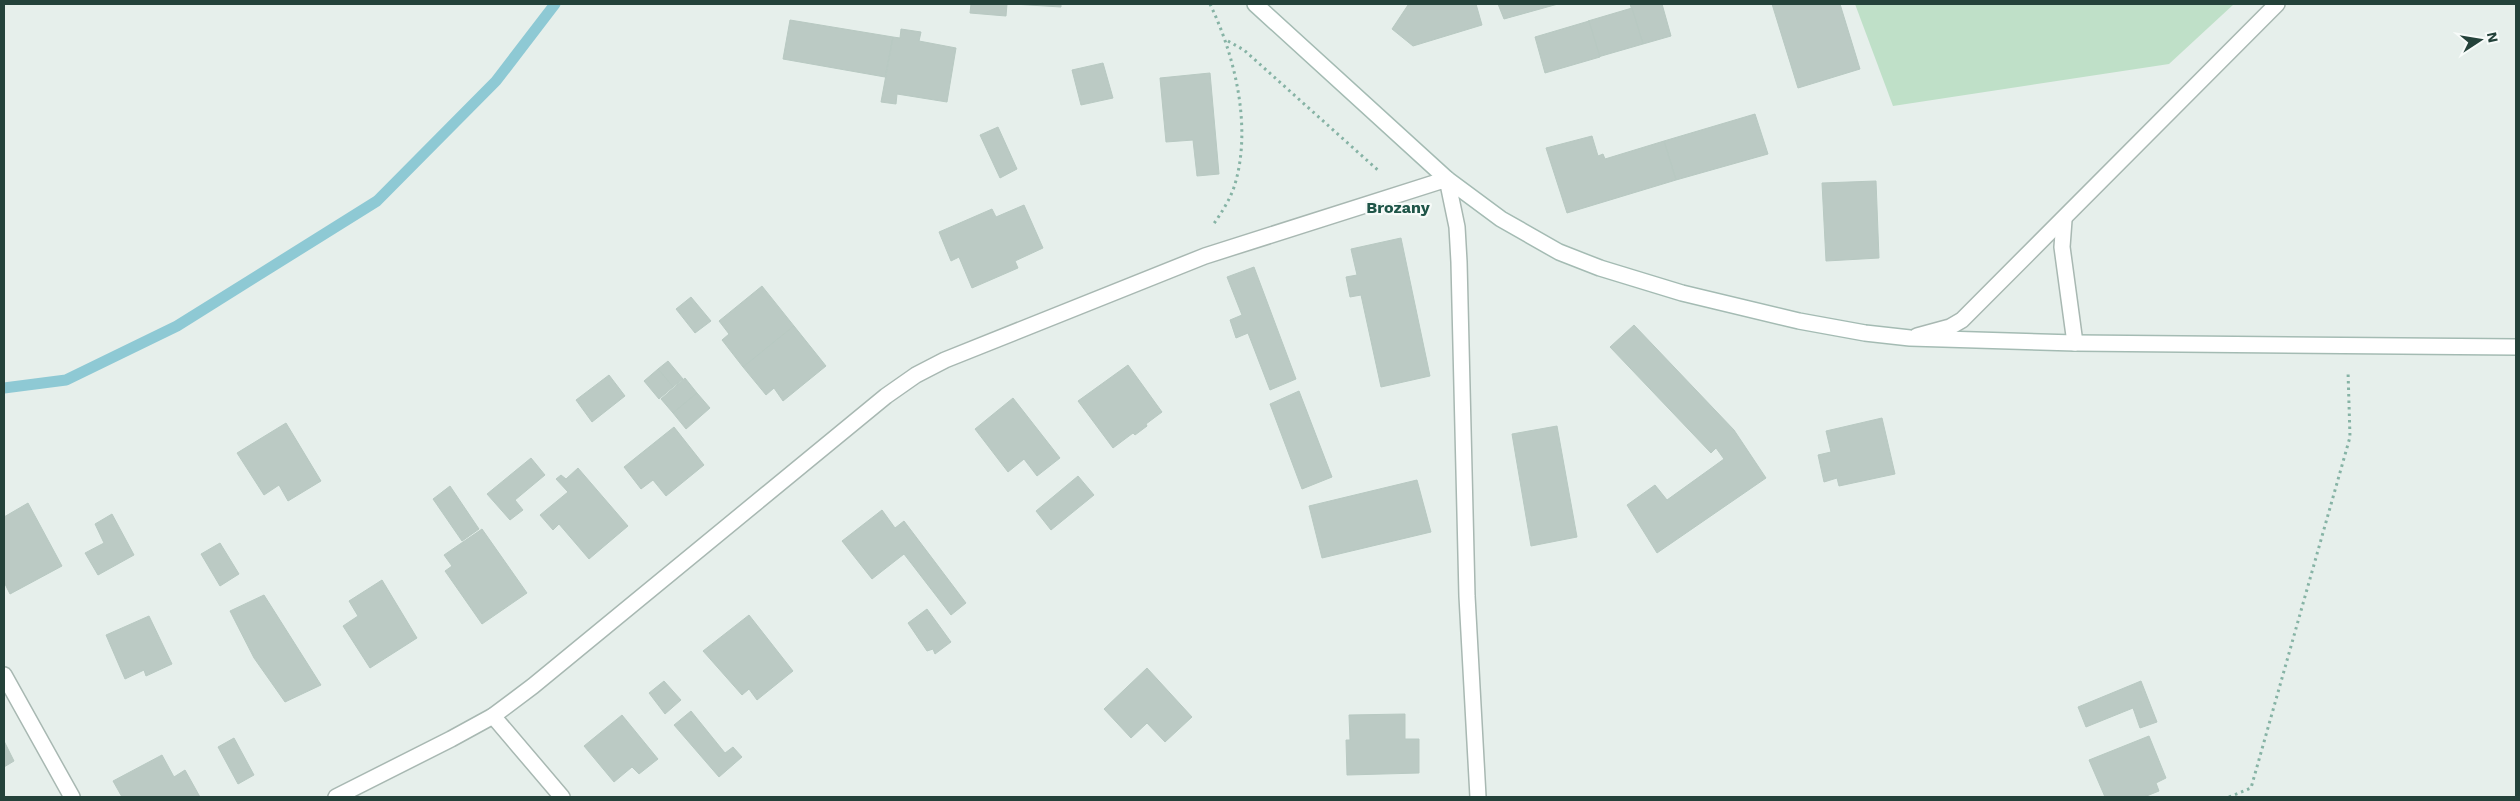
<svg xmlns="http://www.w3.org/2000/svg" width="2520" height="801" font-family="'Work Sans',sans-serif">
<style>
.green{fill:#bfe0c8}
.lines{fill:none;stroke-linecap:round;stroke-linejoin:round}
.stream{stroke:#8ec9d4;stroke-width:11}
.building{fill:#bbcac4;stroke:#b8c9c2}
.lane-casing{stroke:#a8b8b2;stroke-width:18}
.street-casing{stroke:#a8b8b2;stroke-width:18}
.secondary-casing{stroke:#a4bbb3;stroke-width:18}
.path{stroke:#86b3a5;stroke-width:3;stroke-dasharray:2.5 4;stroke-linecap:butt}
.lane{stroke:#fff;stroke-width:15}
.street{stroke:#fff;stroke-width:15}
.secondary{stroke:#fff;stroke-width:15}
.labels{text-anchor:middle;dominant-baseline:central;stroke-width:4.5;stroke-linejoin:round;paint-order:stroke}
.quarter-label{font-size:16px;font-weight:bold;fill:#1f5548;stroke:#f7fbf9}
</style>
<rect width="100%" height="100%" fill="#e6efeb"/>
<path class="green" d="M 1855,4 L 2234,4 L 2169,64 L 1893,106 Z"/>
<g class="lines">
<path class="stream" d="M 4,388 L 66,380 L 177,326 L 377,201 L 496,81 L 555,4"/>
</g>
<g class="building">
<path d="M 971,4 L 1007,4 L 1006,16 L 970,13 Z"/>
<path d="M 1013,4 L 1061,4 L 1061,7 Z"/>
<path d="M 1414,4 L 1476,4 L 1482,25 L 1413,46 L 1392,29 L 1408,5 Z"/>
<path d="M 1498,4 L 1558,4 L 1504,19 Z"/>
<path d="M 1630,4 L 1662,4 L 1671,36 L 1643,44 Z"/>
<path d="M 1772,4 L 1840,4 L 1860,69 L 1798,88 Z"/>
<path d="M 1632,8 L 1643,44 L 1598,57 L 1588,21 Z"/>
<path d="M 790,20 L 893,37 L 885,77 L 783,59 Z"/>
<path d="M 1589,21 L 1600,57 L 1545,73 L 1535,37 Z"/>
<path d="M 901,29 L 921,32 L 919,41 L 956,48 L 947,102 L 897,94 L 896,104 L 881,102 L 893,37 L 900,38 Z"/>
<path d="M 1103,63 L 1113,98 L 1081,105 L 1072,70 Z"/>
<path d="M 1210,73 L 1219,174 L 1197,176 L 1193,140 L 1166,142 L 1160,78 Z"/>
<path d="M 1755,114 L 1768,154 L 1676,180 L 1664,141 Z"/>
<path d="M 998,127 L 1017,169 L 1000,178 L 980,135 Z"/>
<path d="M 1592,136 L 1598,156 L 1603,154 L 1605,159 L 1664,141 L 1676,180 L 1567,213 L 1546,148 Z"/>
<path d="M 1876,181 L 1879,258 L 1826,261 L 1822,183 Z"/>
<path d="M 1024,205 L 1043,248 L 1015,261 L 1018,268 L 972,288 L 959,257 L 951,261 L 939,232 L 992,209 L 996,217 Z"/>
<path d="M 1401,238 L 1430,376 L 1381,387 L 1361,295 L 1350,297 L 1346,277 L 1357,275 L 1351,249 Z"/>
<path d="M 1254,267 L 1296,379 L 1270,390 L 1248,333 L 1236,338 L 1230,320 L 1242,315 L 1227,277 Z"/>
<path d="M 762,286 L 794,326 L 743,367 L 722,340 L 729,334 L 719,321 Z"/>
<path d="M 691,297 L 711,321 L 695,333 L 676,309 Z"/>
<path d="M 1634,325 L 1734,430 L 1766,478 L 1657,553 L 1627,505 L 1655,485 L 1667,500 L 1724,459 L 1716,448 L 1711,453 L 1610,347 Z"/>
<path d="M 794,326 L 826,366 L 783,401 L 774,388 L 766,395 L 743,367 Z"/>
<path d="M 668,361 L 683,379 L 673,387 L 658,369 Z"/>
<path d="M 1128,365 L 1162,412 L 1146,424 L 1147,426 L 1135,435 L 1133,433 L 1113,448 L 1078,401 Z"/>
<path d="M 658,369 L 673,387 L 659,399 L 644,381 Z"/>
<path d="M 609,375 L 625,396 L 592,422 L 576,400 Z"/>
<path d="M 685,378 L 697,393 L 673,413 L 661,399 Z"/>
<path d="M 1299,391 L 1332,477 L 1302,489 L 1270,404 Z"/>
<path d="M 697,393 L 710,408 L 686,429 L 673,413 Z"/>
<path d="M 1013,398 L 1060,458 L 1037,476 L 1024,459 L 1008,472 L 975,429 Z"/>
<path d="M 1882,418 L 1895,474 L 1839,486 L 1837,478 L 1824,482 L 1818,455 L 1831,452 L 1826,431 Z"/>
<path d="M 286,423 L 321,481 L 288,501 L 279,485 L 264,495 L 237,453 Z"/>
<path d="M 1557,426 L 1577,537 L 1531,546 L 1512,434 Z"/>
<path d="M 674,427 L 704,465 L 666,496 L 653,480 L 641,489 L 624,467 Z"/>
<path d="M 531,458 L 545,475 L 515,500 L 523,510 L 510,520 L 487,494 Z"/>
<path d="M 578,468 L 628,526 L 589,559 L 559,524 L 553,530 L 540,515 L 568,492 L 556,479 L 561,475 L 566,479 Z"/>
<path d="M 1078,476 L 1094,495 L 1051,530 L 1036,511 Z"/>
<path d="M 1417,480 L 1431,532 L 1322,558 L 1309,506 Z"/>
<path d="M 450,486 L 479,529 L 462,541 L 433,499 Z"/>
<path d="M 28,503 L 62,566 L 10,594 L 4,582 L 4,517 Z"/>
<path d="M 882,510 L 895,528 L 904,521 L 966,603 L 951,615 L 904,554 L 872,579 L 842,541 Z"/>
<path d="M 112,514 L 134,555 L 98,575 L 85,553 L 104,543 L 95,524 Z"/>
<path d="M 482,529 L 527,593 L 482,624 L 445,571 L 452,566 L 444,555 Z"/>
<path d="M 220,543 L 239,574 L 220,586 L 201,554 Z"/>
<path d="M 382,580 L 417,638 L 370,668 L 343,626 L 358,616 L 349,601 Z"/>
<path d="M 264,595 L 321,685 L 285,702 L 254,658 L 230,611 Z"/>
<path d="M 927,609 L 951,642 L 935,654 L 933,649 L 927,651 L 908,623 Z"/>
<path d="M 749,615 L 793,671 L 757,700 L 749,689 L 742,695 L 703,651 Z"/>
<path d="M 149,616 L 172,664 L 146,676 L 144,670 L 125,679 L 106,635 Z"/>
<path d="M 1147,668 L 1192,717 L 1165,742 L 1147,723 L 1131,738 L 1104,709 Z"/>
<path d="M 664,681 L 681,700 L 665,714 L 649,693 Z"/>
<path d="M 2141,681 L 2157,722 L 2140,728 L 2133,708 L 2086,727 L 2078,707 Z"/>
<path d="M 691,711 L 725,753 L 733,747 L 742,757 L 719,777 L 674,725 Z"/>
<path d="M 1405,714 L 1405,739 L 1419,739 L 1419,773 L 1347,775 L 1346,740 L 1350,740 L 1349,715 Z"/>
<path d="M 622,715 L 658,759 L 639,774 L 632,767 L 614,782 L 584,746 Z"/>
<path d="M 2149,736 L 2166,778 L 2156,783 L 2159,791 L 2144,797 L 2105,797 L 2089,760 Z"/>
<path d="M 234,738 L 254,775 L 238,784 L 218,747 Z"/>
<path d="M 4,741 L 14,761 L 4,767 Z"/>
<path d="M 162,755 L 174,777 L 185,770 L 200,797 L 122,797 L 113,781 Z"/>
</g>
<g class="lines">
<g class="lane-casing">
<g id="lane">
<path d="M 2064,220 L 2062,247 L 2075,343"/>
<path d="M 1917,336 L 1950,327 L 1962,320 L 2277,4"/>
</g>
</g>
<g class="street-casing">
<g id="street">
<path d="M 4,675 L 72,797"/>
<path d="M 493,716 L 562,797"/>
<path d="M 336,797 L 451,739 L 493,716 L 533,686 L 886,396 L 916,375 L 945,360 L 1205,256 L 1447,179 L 1457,227 L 1459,262 L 1467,596 L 1478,797"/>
</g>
</g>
<g class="secondary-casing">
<path id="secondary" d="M 1255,4 L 1447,179 L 1501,219 L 1559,252 L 1600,268 L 1682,293 L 1799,321 L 1865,333 L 1910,338 L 2075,343 L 2516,347"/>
</g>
<g class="path">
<path d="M 1210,4 C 1235,56 1252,127 1235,184 C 1231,198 1222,212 1213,225"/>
<path d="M 1228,41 L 1244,50 L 1380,172"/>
<path d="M 2229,797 L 2251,788 L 2350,437 L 2348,371"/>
</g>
<use href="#lane" class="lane"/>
<use href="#street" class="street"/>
<use href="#secondary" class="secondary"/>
</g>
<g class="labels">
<g class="quarter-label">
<text x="1398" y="207">Brozany</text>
</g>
</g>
<rect width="2520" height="801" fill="none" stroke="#24423a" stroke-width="10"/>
<g transform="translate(2480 40) rotate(78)" stroke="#f7fbf9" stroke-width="4" paint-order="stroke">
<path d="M0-4L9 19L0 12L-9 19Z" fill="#24423a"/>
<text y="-8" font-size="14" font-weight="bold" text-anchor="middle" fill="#24423a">N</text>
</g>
</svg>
